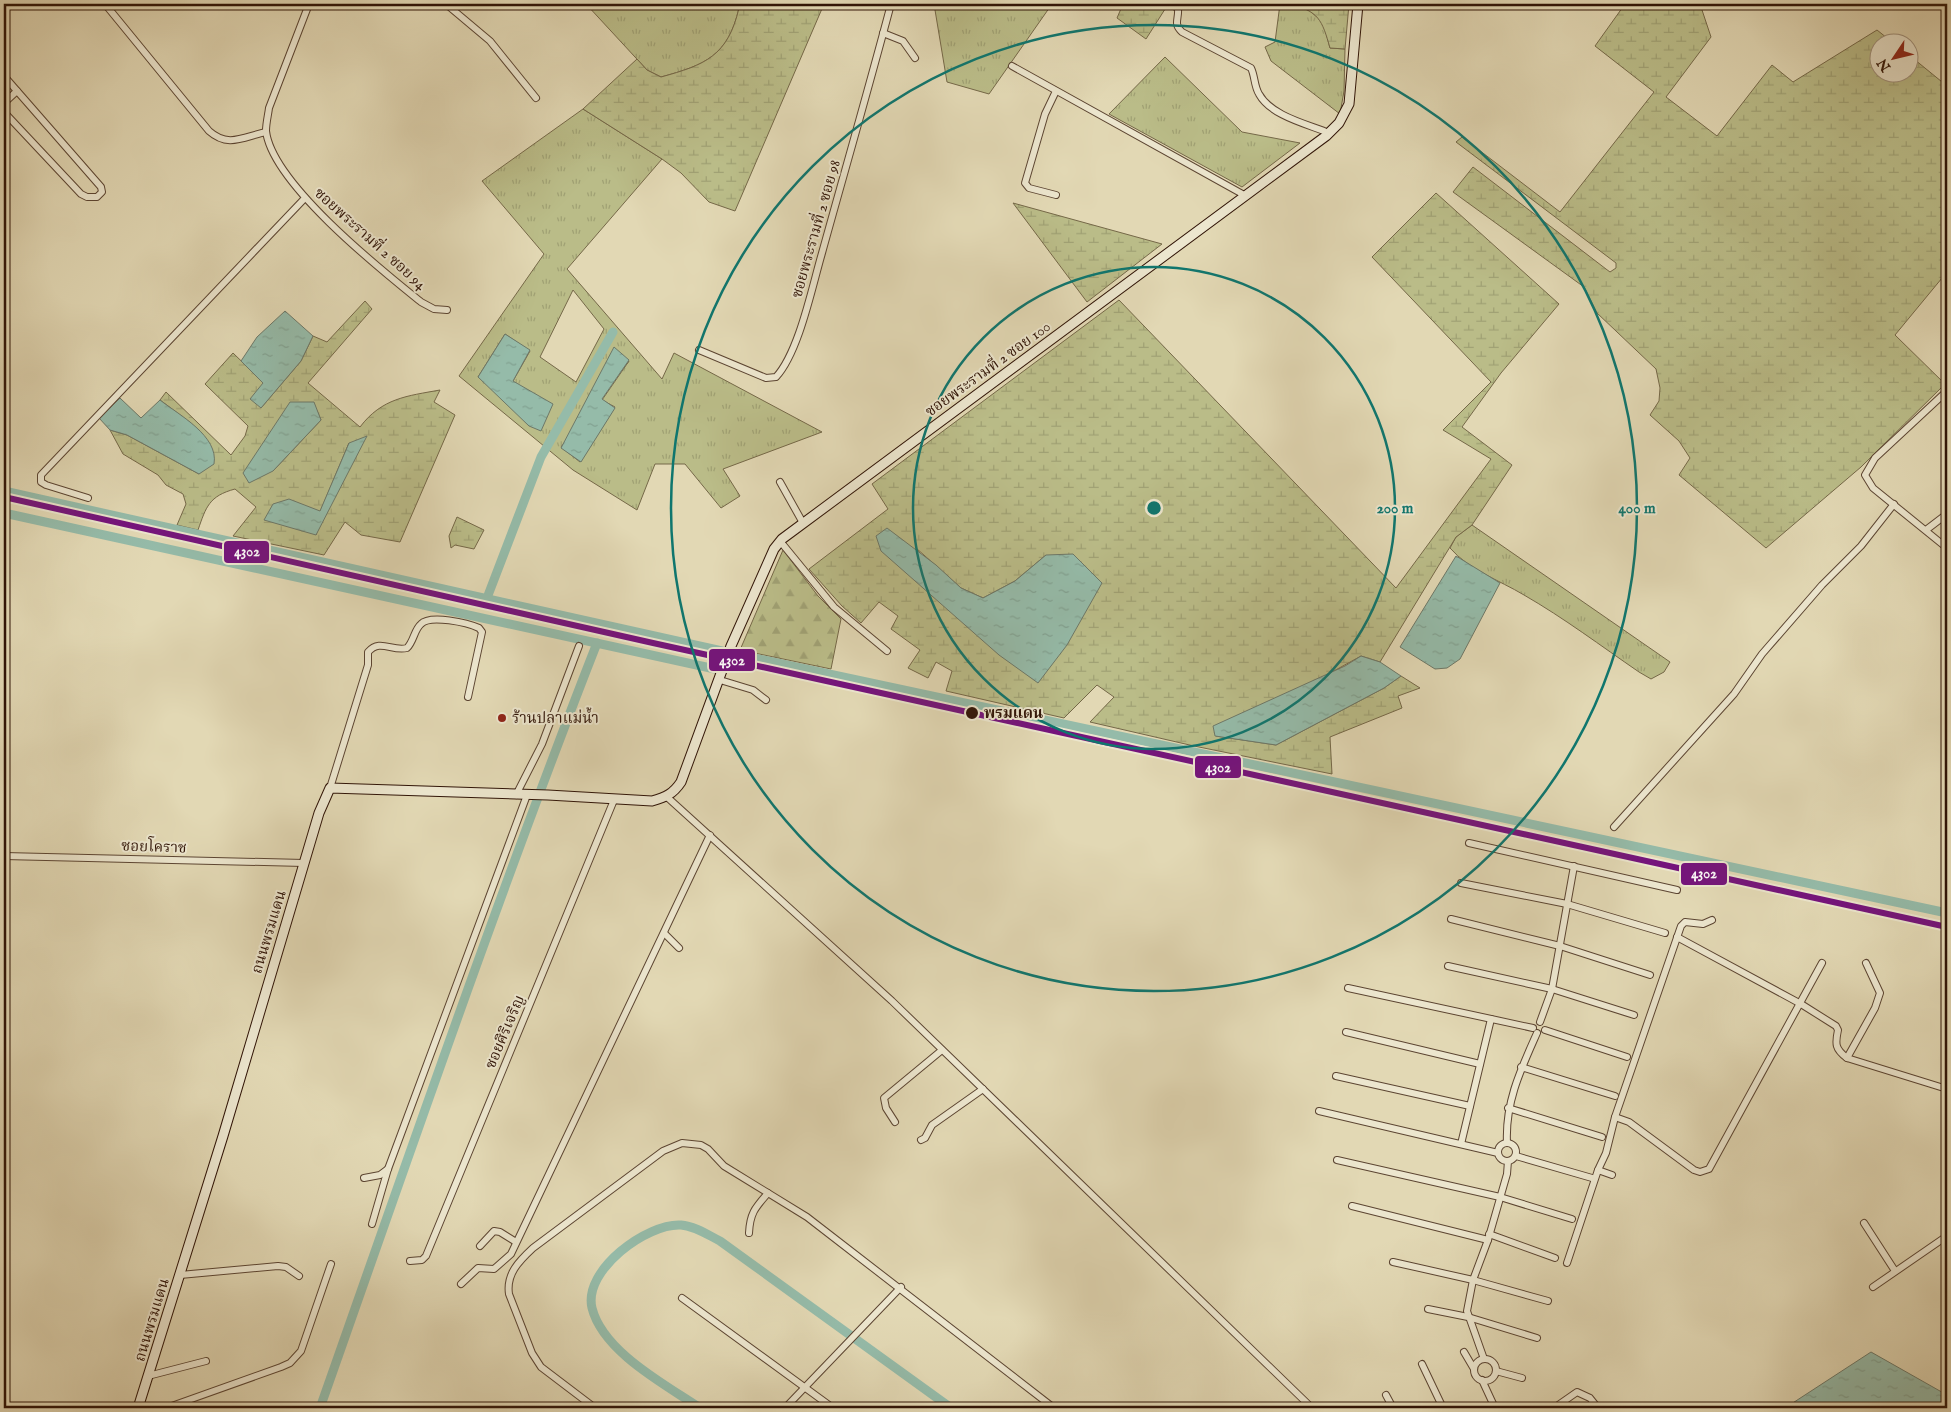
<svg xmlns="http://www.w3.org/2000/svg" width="1951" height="1412" font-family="'IM FELL English','Noto Serif Thai',serif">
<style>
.grass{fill:url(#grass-tufts);stroke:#756848;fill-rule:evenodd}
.forest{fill:url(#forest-firs);stroke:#756848}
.wetland{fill:url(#wetland-marsh);stroke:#756848;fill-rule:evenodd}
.water{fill:url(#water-ripples);stroke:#6d7868}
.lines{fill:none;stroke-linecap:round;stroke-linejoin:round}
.canal{stroke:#95bba9;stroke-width:9}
.street-casing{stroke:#5c4532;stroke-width:8}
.secondary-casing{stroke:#301407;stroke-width:11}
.street{stroke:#ece6ce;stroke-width:6}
.secondary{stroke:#ece6ce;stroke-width:9}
.rail-1-casing{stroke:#ece6ce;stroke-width:10}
.rail-1{stroke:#75147c;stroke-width:6}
.ring{fill:none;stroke:#0f766e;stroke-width:2.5}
.stop-dot{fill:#301407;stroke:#ece6ce;stroke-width:2}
.poi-dot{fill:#8f2418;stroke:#ece6ce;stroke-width:2}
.labels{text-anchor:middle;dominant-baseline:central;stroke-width:4;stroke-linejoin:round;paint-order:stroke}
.street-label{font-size:15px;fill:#301407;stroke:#ece6ce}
.stop-label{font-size:15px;font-weight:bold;fill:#301407;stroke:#ece6ce;text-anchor:start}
.poi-label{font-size:15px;fill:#301407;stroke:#ece6ce;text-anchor:start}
.centre{fill:#0f766e;stroke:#ece6ce;stroke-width:2.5}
.ring-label{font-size:15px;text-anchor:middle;font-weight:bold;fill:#0f766e;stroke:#ece6ce;stroke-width:4;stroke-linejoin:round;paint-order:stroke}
.line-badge{stroke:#ece6ce;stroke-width:2}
.badge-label{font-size:14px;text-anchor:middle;font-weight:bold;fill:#fff}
</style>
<defs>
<pattern id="grass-tufts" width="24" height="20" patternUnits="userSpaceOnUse" patternTransform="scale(1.25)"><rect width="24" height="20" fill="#babc88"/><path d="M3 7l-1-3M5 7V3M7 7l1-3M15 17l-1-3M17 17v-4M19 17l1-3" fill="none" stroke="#a0a174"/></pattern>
<pattern id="forest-firs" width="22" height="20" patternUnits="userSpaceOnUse" patternTransform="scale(1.25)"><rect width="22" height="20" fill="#babc88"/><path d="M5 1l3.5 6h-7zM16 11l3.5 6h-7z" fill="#a0a174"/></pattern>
<pattern id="wetland-marsh" width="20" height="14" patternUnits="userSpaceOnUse" patternTransform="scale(1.25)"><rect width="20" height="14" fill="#babc88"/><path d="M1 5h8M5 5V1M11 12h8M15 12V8" fill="none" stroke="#a0a174"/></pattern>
<pattern id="water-ripples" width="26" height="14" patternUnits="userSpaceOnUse" patternTransform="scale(1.25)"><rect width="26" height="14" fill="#95bba9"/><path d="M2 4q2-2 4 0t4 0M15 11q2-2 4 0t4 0" fill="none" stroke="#81a090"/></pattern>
</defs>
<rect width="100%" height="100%" fill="#e2d8b4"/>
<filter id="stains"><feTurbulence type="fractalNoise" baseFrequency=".004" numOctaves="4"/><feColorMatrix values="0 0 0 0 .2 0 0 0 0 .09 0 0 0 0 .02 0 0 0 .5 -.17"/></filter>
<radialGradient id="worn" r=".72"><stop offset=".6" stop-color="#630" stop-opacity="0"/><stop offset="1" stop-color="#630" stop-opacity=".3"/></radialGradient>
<g class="grass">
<path d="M 586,4 L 735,4 L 739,8 C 728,56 705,65 661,77 L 647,70 Z"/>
<path d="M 934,4 L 1052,4 L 989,94 L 947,82 Z"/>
<path d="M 1280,4 L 1305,7 L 1323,22 L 1330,48 L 1345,49 L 1344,91 L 1340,114 L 1271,61 L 1265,47 L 1275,42 Z"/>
<path d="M 1165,57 L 1242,132 L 1300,143 L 1242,187 L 1109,114 Z"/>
<path d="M 583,109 L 662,159 L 567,269 L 662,379 L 674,353 L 822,432 L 723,469 L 740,496 L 721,508 L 685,464 L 655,464 L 637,510 L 573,470 L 459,376 L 544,254 L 482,181 ZM 573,290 L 604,329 L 576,382 L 540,357 ZM 505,334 L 530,351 L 513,381 L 478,377 ZM 629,361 L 602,400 L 615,407 L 580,462 L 561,447 Z"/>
<path d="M 1472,525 L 1670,662 L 1664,672 L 1651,679 L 1639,672 C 1601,646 1564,618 1524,595 C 1499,580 1469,570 1450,548 L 1456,537 Z"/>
</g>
<path class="forest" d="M 783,550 L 818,596 L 841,619 L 831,669 L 740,650 Z"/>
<g class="wetland">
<path d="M 735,4 L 824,4 L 735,211 L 709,202 L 681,173 L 662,159 L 583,109 L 637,59 L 647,70 L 661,77 C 705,65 728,56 739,8 Z"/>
<path d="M 1123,4 L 1162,4 L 1167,6 L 1146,39 L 1117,18 Z"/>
<path d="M 1289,4 L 1349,4 L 1345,49 L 1330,48 C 1322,20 1319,11 1289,4 Z"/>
<path d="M 1625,4 L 1700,4 L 1711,37 L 1666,97 L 1717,136 L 1772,65 L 1793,82 L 1877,30 L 1892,42 L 1878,42 L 1878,72 L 1908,72 L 1909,55 L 1947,86 L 1947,272 L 1895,335 L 1945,384 L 1861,467 L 1766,548 L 1679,475 L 1690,458 L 1679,441 L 1650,415 L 1659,401 L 1660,388 L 1656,369 L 1597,313 L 1584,287 L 1453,192 L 1473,167 L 1606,269 L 1610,272 L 1616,268 L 1616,263 L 1456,142 L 1462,137 L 1560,212 L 1654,92 L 1595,46 Z"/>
<path d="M 1436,193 L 1559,304 L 1501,373 L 1462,427 L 1512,465 L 1472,525 L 1456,537 L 1380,662 L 1361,656 L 1216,736 L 1276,745 L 1384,688 L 1401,676 L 1420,688 L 1398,696 L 1402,708 L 1330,737 L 1332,774 L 1194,746 L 1090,722 L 1114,697 L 1097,685 L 1064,718 L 946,691 L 952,671 L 936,662 L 928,678 L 908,668 L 920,650 L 891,629 L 898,616 L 879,602 L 861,623 L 842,606 L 809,569 L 888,509 L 872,484 L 1119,300 L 1396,588 L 1491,459 L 1443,430 L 1491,382 L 1372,257 ZM 916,548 L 961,588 L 983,598 L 1015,581 L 1046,555 L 999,655 Z"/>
<path d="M 1013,203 L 1162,244 L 1087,302 Z"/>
<path d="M 365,301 L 372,309 L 308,383 L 360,427 C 382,398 407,396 440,390 L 434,402 L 455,415 L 400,542 L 361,535 L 345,522 L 324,555 L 233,536 L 256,507 L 235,489 C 209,496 206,507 198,530 L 177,525 L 186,504 L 183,494 L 166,485 L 158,475 L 123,454 L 110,430 L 127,435 L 199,474 L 192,424 L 160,400 L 166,392 L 231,455 L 245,436 L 248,426 L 205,384 L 233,353 L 264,383 L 261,408 L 301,361 L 313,336 L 327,342 ZM 313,402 L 321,420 L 273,471 ZM 349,443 L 316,535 L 320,512 Z"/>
<path d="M 457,517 L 484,530 L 474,549 L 455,545 L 451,548 L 449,536 Z"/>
</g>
<g class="water">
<path d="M 285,311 L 313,336 L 301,361 L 261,408 L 250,399 L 263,383 L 241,361 L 257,337 Z"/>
<path d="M 505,334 L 530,350 L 513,381 L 553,404 L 541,431 L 529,426 L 478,377 Z"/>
<path d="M 614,347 L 629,360 L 602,399 L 615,408 L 581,462 L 561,448 Z"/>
<path d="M 120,398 L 141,418 L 160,400 C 179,415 219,436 214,464 L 199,474 L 127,435 L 110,430 L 99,418 Z"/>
<path d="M 290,402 L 314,402 L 321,420 L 273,471 L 249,483 L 243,473 Z"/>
<path d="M 367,436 L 316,535 L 264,520 L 273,504 L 289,499 L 320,511 L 349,443 Z"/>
<path d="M 887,528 L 936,565 L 961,588 L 983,598 L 1015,581 L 1046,555 L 1073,554 L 1102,583 L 1067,645 L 1038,683 L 999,655 L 881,551 L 876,536 Z"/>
<path d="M 1456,556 L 1500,583 L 1460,659 L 1447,668 L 1435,669 L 1400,647 Z"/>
<path d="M 1361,656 L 1380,662 L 1401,676 L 1384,688 L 1276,745 L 1215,736 L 1213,726 L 1345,666 Z"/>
<path d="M 1871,1352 L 1947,1395 L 1947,1408 L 1785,1408 Z"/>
</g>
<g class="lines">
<g class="canal">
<path d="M 4,491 L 722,651"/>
<path d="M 4,513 L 715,669"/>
<path d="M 487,598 L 541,457 L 613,332"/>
<path d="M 736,654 L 1947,913"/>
<path d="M 320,1408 C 410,1153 498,896 597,643"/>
<path d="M 700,1408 C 666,1385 603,1352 592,1308 C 583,1270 647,1223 681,1225 C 695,1226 708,1235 720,1241 L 951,1408"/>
</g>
<g class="street-casing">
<g id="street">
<path d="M 105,4 L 209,131 C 228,148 243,137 266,132"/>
<path d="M 309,4 L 269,108 C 268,116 266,123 266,131 C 272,183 380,269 421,302 L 434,309 L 447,310"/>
<path d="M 446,4 L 490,41 L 536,98"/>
<path d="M 1172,4 L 1178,9 C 1179,19 1173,24 1182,32 L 1251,68 C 1255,76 1254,86 1259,94 C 1271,116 1307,124 1329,133"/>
<path d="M 883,33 L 903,41 L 915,58"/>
<path d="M 1012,66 L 1246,196"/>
<path d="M 4,76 L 101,187 L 102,192 L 97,197 L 87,197 L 81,194 L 4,112"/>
<path d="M 4,103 L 17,91"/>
<path d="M 1056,195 L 1029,188 L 1025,183 L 1045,114 L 1056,91"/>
<path d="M 699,350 L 766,378 L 776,377 C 799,352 812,287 822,253 C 845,170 869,87 891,4"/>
<path d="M 1947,391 L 1875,458 L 1865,475 L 1873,488 L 1947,548"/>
<path d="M 780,482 L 803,523"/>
<path d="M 88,498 L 46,485 L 41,482 L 41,475 L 305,198"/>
<path d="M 1926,530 L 1947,514"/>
<path d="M 780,541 L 834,607 L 887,651"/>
<path d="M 720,680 L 753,690 L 766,700"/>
<path d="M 330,788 L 368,665 L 368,652 C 380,638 392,652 407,648 C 414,641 414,630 421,624 C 430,614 468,623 479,628 L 482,632 L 468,697"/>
<path d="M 516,795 L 542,744 L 579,646"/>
<path d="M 667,797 L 892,1001 L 1312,1408"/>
<path d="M 1614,827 L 1734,694 L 1762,654 L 1822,585 L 1861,546 L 1894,504"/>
<path d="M 1469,843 L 1677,890"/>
<path d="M 4,856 L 304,863"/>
<path d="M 1461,883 L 1567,904 L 1665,933"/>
<path d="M 1451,919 L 1560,946 L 1650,975"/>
<path d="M 664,933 L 679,948"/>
<path d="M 1677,937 L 1801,1004 L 1836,1026 L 1838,1030 C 1835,1044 1835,1049 1847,1058 L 1947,1089"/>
<path d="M 1448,966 L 1552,989 L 1634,1015"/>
<path d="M 1348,988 L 1533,1028"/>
<path d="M 1540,1022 L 1552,989 L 1574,866"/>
<path d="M 1545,1030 L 1627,1057"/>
<path d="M 1346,1032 L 1480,1064"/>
<path d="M 1847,1058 L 1875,1008 L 1880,993 L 1866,963"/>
<path d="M 1521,1067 L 1615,1096"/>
<path d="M 1336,1076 L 1470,1106"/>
<path d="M 1508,1108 L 1602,1137"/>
<path d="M 1319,1111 L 1498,1153"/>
<path d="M 1615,1117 L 1629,1122 L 1694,1170 L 1700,1172 L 1709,1169 L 1822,963"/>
<path d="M 895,1122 L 886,1108 L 884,1098 L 942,1050"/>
<path d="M 921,1140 L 925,1138 L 932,1125 L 983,1089"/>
<circle cx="1507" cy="1152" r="9"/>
<path d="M 1507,1143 C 1505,1102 1521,1069 1537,1033"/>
<path d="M 1461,1144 L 1491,1019"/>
<path d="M 1516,1156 L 1592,1178"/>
<path d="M 1337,1160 L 1500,1197 L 1572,1219"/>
<path d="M 1598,1170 L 1612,1175"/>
<path d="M 364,1178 L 380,1175 L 388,1169"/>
<path d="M 1352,1206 L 1488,1240"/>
<path d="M 1864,1223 L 1895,1271"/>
<path d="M 372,1224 L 388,1169 L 527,795"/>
<path d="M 749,1233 C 750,1213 755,1208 768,1193"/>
<path d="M 1489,1234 L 1555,1258"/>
<path d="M 480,1246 L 494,1231 L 500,1232 L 516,1242"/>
<path d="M 410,1261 L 422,1260 L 426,1256 L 614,800"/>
<path d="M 1393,1262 L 1473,1280 L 1548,1301"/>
<path d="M 1567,1263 L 1598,1170 L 1606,1153 L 1615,1117 L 1681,926 L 1685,922 L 1703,924 L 1712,920"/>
<path d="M 180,1275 L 278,1266 L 286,1267 L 299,1276"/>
<path d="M 461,1284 L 478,1268 L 494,1269 L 511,1254 L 710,835"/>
<path d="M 1873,1287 L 1947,1236"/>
<path d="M 682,1298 L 833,1408"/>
<path d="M 1428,1309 L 1468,1317 L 1537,1338"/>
<path d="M 1464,1352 L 1474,1369"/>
<path d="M 1484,1359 L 1467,1311 L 1473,1280 L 1488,1240 L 1507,1174 L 1508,1161"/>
<circle cx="1485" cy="1370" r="11"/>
<path d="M 1422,1364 L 1443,1408"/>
<path d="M 1496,1371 L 1522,1378"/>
<path d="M 148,1376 L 206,1361"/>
<path d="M 1482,1380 L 1495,1408"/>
<path d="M 1386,1395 L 1393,1408"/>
<path d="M 166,1408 L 281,1367 L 290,1363 L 301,1351 L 331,1264"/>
<path d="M 595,1408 L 541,1367 L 532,1353 L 509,1294 C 506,1274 519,1261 533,1248 L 663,1151 L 682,1143 L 701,1145 L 708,1149 L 724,1166 L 807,1217 L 1054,1408"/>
<path d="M 785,1408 L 901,1287"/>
<path d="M 1554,1408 L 1577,1392 L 1590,1398 L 1598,1408"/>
</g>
</g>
<g class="secondary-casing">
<path id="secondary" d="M 138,1408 L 223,1136 L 319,813 L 330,788 L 548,795 L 652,801 C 666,797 673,794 681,782 L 731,646 L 774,549 L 782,539 L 1326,136 L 1339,123 L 1349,104 L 1358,4"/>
</g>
<use href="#street" class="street"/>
<use href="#secondary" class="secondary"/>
<g class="rail-1-casing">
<path id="rail-1" d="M 4,497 L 653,643 L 1947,927"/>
</g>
<use href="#rail-1" class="rail-1"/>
</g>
<g class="ring">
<circle cx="1154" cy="508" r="241"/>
<circle cx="1154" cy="508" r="483"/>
</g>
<circle class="stop-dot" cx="972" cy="713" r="7"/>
<circle class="poi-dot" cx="502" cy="718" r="5"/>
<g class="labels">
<g class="street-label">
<text transform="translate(816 229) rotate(-74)">ซอยพระรามที่ 2 ซอย 98</text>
<text transform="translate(370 239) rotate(42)">ซอยพระรามที่ 2 ซอย 94</text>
<text transform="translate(988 369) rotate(-36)">ซอยพระรามที่ 2 ซอย 100</text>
<text transform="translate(154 847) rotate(2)">ซอยโคราช</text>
<text transform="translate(269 932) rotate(-73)">ถนนพรมแดน</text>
<text transform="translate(505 1032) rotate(-67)">ซอยศิริเจริญ</text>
<text transform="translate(152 1320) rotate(-73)">ถนนพรมแดน</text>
</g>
<g class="stop-label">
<text x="984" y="713">พรมแดน</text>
</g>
<g class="poi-label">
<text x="512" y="718">ร้านปลาแม่น้ำ</text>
</g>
</g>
<circle cx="1154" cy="508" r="8" class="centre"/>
<g class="ring-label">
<text x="1395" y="513">200 m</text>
<text x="1637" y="513">400 m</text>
</g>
<g class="line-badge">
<rect x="223" y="540" width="47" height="24" rx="5" fill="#75147c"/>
<rect x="708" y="648" width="48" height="24" rx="5" fill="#75147c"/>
<rect x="1194" y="755" width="48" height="24" rx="5" fill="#75147c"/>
<rect x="1680" y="862" width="48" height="24" rx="5" fill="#75147c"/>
</g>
<g class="badge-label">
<text x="247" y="556">4302</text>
<text x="732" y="665">4302</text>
<text x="1218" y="772">4302</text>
<text x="1704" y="878">4302</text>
</g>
<rect width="1951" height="1412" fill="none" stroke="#e2d8b4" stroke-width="20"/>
<rect x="5" y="5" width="1941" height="1402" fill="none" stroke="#301407" stroke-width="2.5"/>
<rect x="10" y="10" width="1931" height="1392" fill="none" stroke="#301407"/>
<g transform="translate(1894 58) rotate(235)"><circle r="24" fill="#ece6ce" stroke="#a1927e"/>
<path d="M0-4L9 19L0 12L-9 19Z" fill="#8f2418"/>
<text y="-8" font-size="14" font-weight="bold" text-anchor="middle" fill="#301407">N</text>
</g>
<rect width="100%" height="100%" filter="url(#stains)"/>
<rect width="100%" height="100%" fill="url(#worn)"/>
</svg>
